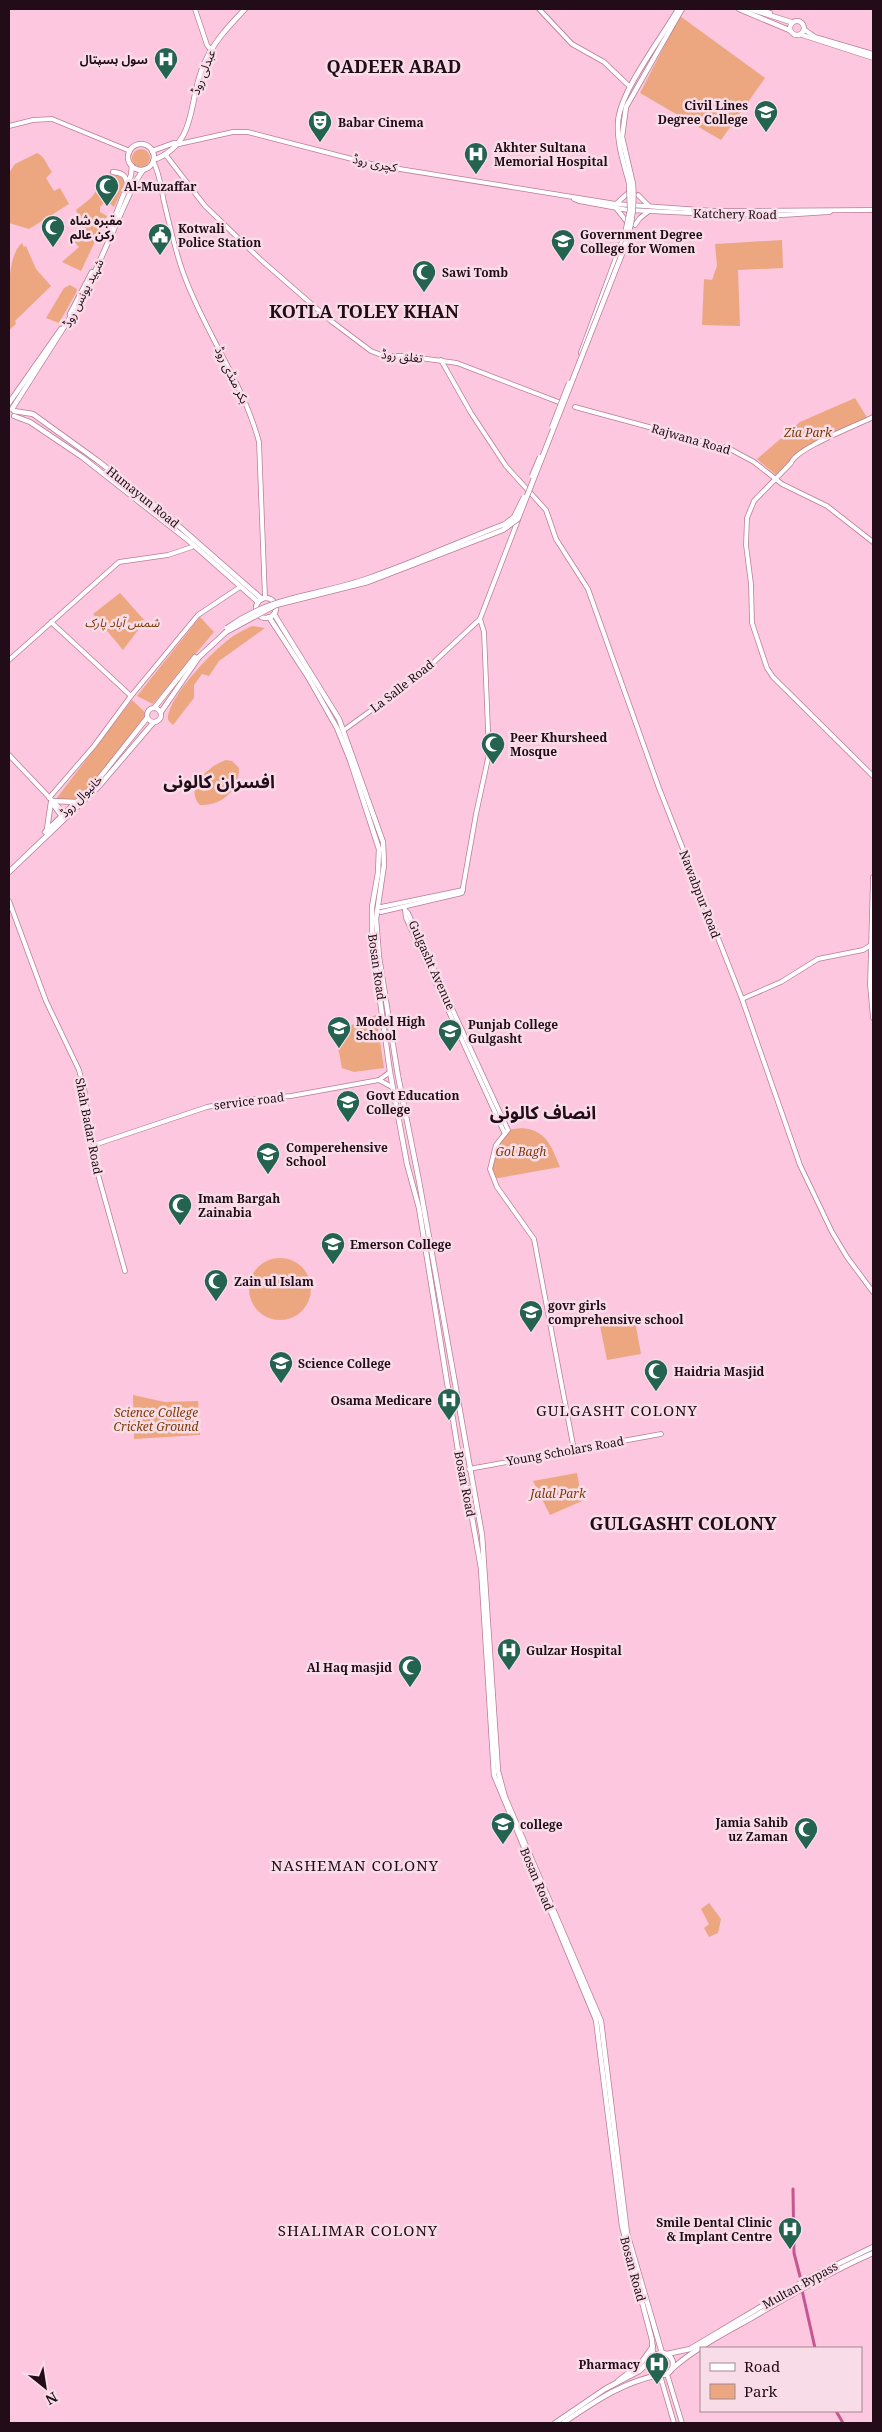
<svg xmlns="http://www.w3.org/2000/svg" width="882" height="2432" font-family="'Noto Serif','Noto Sans Arabic',serif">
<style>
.green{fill:#eca781}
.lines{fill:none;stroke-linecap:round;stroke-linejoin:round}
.canal{stroke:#c45790;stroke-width:3}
.secondary-casing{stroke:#ba7c99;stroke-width:5.5}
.primary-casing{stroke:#ba7c99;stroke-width:6}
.secondary{stroke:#fff;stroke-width:4}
.primary{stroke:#fff;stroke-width:4.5}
.primary-bridge-casing{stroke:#ba7c99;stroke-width:6;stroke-linecap:butt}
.primary-bridge{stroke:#fff;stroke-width:4.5}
.labels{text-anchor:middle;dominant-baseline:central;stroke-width:5;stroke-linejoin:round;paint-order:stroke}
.poi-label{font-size:12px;font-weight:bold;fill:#220c17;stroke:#f8dde8;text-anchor:start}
.street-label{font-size:12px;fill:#220c17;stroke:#f8dde8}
.park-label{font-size:12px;font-style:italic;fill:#7d3905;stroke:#f8dde8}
.quarter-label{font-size:15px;letter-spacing:1px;fill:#220c17;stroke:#f8dde8}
.district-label{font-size:18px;font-weight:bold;fill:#220c17;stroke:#f8dde8}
</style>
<rect width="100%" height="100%" fill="#fcc7df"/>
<g class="green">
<path d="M 680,16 L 765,78 L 721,140 L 640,93 Z"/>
<circle cx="141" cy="158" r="9"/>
<path d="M 37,153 C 46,157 46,165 52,172 L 46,178 L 54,191 L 60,188 L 69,204 L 29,229 L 9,223 L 9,173 L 15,164 Z"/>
<path d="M 113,173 L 119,174 L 126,181 L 114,207 L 106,200 L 100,207 L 100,212 L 107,216 L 81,271 L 62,262 L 79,247 L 73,240 L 82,224 L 76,210 L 91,198 L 103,182 Z"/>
<path d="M 782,240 L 783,268 L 738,270 L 740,326 L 702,325 L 704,279 L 712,280 L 717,266 L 715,244 Z"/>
<path d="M 22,243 L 24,247 L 26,246 L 36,269 L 51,286 L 15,321 L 16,324 L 9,330 C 9,309 5,257 22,243 Z"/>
<path d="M 70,285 L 77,289 L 76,293 L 59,323 L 46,318 L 64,288 Z"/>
<path d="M 855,398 L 868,419 L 825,438 L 792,456 L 790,463 L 776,475 L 757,459 L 800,422 Z"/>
<path d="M 120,593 L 145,621 L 123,650 L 93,614 Z"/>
<path d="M 200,617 L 214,632 L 153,704 L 137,696 Z"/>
<path d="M 252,626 L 265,628 L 219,661 L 209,676 L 202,674 L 194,685 L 194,698 L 173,725 L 168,720 C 167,698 211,653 228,640 C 235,634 244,630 252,626 Z"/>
<path d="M 132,700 L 147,714 L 108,765 L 74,803 L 56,799 Z"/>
<path d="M 226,760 L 232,761 L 239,768 C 239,790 222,806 200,805 C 183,788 210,765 226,760 Z"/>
<path d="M 376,1015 L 384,1068 L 354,1072 L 342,1068 L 336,1037 L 343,1035 L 342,1029 Z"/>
<path d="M 521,1128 C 546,1130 551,1145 560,1167 L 493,1179 C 487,1159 497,1146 508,1130 Z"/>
<circle cx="280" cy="1289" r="31"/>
<path d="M 635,1321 L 641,1354 L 607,1360 L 600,1326 Z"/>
<path d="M 133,1395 L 165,1402 L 198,1401 L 200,1435 L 134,1439 Z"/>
<path d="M 577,1473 L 582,1501 L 550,1515 L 533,1481 Z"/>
<path d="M 709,1903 L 721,1919 L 718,1933 L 709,1937 L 704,1928 L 709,1924 L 701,1909 Z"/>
</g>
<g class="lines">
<g class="canal">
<path d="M 793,2189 L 794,2253 L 801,2280"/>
<path d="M 802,2290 L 815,2348"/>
<path d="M 836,2411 L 843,2423"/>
</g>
<g class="secondary-casing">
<g id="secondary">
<path d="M 195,9 L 207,45 L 211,50"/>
<path d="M 539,9 L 572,44 L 604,62 L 628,85"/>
<path d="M 805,30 L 815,37 L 873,54"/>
<path d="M 802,35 L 873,58"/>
<path d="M 9,126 L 33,120 L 52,119 L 130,151"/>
<path d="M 179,144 L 233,132 L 248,132 L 375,165 L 616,204 L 715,211 L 873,210"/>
<path d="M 165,154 L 205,206 L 261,260 L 331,321 L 371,351 L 384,356 L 405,356 L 457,363 L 561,403"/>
<path d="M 153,161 C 160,174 161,188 164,202 C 170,226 175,251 184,275 C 205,333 243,382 259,442 L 265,598"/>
<path d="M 638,195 L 649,206"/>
<path d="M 574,199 L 579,201 L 628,210 L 710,214 L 783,215 L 830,212"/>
<path d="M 616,204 L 628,193"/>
<path d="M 616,208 L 627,222"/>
<path d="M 635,225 L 640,218 L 649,211"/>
<path d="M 441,360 L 471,413 L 506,466 L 546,510 L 556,539 L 588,589 L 659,788 L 742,999 L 800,1165 L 832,1232 L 847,1257 L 873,1292"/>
<path d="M 575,407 L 730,449 L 754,462 L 782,484 L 827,506 L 873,542"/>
<path d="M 873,417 C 856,426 796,448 791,463 L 754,501 L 747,518 L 746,545 L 751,584 L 752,623 L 767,668 L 773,677 L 873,776"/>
<path d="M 9,660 L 119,562 L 168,555 L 192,547"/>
<path d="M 131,696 L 198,615 L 240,587"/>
<path d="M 344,730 L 420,675 L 480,619"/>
<path d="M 9,755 L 66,815"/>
<path d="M 49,798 L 94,746 L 131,696 L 51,622"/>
<path d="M 51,802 L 63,818"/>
<path d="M 873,877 L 870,985 L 873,1018"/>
<path d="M 9,901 L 46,1001 L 79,1070 L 85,1093 L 87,1121 L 94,1145 L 97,1171 L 125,1271"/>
<path d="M 381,907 L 463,890"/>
<path d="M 405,910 L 408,913 L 508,1130 L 496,1145 L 490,1169 L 497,1187 L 534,1239 L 574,1450"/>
<path d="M 405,910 L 406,918 L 504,1132"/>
<path d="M 381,912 L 462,893 L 476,814 L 489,754 L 484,632 L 480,619 L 518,520"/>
<path d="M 742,999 L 781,982 L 818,959 L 863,950 L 871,945"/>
<path d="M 379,1080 L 392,1087"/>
<path d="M 94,1145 L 207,1107 L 242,1100 L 291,1096 L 379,1080 L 390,1072"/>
<path d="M 469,1469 L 661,1434"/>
<path d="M 667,2374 L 682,2423"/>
<path d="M 660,2375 L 674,2423"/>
</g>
</g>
<g class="primary-casing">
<g id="primary">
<path d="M 739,9 L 789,30"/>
<path d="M 750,9 L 791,22"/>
<path d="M 760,9 L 770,13"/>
<circle cx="797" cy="28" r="7"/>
<circle cx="141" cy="157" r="13"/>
<path d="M 152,151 L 174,143 L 179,144"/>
<path d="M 154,160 C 199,142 187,102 204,64 C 214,41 229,26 245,9"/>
<path d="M 113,172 C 122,173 126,175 127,184"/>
<path d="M 629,183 C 624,164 617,144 618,123 C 619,92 662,38 678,9"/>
<path d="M 633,184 L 622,137 L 626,107 L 682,9"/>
<path d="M 108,235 L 131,175 L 132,166"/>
<path d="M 70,314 L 92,272"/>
<path d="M 581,353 L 625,234"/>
<path d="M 9,403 L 61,329"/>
<path d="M 12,409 L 85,294 L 134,184 L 143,170"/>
<path d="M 14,411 L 33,414 L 98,461 L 156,506 L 262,599"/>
<path d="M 14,416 L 30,422 L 82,457 L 189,541 L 258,602"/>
<circle cx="266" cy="608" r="10"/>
<path d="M 274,614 L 339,719 L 383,842 L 384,865 L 376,919 L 379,957 L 398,1076 L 419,1181 L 482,1535 L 498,1771 L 505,1797 L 601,2021 L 627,2233 L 662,2353"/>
<path d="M 269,617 L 308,677 L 337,728 L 350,760 L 379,849 L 378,873 L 372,907 L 372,942 L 390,1072 L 407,1164 L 419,1208 L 461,1469 L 468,1495 L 481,1568 L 494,1775 L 596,2020 L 622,2226 L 652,2340 L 653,2358"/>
<path d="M 155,707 L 195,657"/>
<circle cx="154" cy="715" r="7"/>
<path d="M 161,712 L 199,657"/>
<path d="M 53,801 L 76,802"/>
<path d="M 47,829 L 51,802"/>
<path d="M 45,832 L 93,786 L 147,718"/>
<path d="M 9,872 L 100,785 L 153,723"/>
<circle cx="662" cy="2364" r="11"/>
<path d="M 667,2354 L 690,2349 L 809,2278 L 873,2247"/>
<path d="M 673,2368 C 695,2349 722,2334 748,2320 C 789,2296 830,2272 873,2253"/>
<path d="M 618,2381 L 641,2363 L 653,2346"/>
<path d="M 555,2423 L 605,2389 L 639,2371 L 652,2359"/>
<path d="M 563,2423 C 593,2403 622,2382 659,2375"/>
</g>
</g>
<use href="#secondary" class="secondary"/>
<use href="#primary" class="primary"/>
<g class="primary-bridge-casing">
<g id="primary-bridge">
<path d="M 625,234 L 630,210 L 629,183"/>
<path d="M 552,427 L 569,383"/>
<path d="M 532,476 L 540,457"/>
<path d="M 227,628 C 275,594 314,597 366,579 C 413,563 458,542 505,524 L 514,517 L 524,497"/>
<path d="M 199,657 L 226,632 L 276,605 L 368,582 L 503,530 L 518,519 L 622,254 C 631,228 635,212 633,184"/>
</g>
</g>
<use href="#primary-bridge" class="primary-bridge"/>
</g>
<defs>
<g id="hospital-pin" transform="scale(1.25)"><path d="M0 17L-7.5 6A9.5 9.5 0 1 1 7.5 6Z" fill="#246350" stroke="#f8dde8"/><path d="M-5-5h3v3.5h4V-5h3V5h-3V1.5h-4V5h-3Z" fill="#fff"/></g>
<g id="university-pin" transform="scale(1.25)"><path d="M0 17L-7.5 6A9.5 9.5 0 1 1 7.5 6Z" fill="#246350" stroke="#f8dde8"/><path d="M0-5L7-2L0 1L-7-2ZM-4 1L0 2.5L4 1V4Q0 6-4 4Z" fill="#fff"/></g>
<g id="theatre-pin" transform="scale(1.25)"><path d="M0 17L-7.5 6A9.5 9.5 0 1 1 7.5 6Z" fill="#246350" stroke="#f8dde8"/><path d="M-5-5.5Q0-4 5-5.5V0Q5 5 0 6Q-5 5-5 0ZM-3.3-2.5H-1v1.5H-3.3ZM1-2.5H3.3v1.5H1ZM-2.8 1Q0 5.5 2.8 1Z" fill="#fff"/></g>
<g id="mosque-pin" transform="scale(1.25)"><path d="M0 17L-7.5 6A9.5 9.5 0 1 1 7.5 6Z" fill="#246350" stroke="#f8dde8"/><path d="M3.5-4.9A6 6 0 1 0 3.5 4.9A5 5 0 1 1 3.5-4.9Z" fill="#fff"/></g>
<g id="civic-pin" transform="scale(1.25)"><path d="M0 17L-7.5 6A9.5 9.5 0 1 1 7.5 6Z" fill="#246350" stroke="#f8dde8"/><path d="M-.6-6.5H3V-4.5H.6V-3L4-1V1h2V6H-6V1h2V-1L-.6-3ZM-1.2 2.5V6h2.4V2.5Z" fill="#fff"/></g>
</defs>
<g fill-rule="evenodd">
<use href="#hospital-pin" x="166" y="59"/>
<use href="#university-pin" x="766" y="112"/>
<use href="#theatre-pin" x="320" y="122"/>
<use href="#hospital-pin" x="476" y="154"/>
<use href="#mosque-pin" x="107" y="186"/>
<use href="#mosque-pin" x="53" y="227"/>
<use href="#civic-pin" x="160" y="235"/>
<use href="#university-pin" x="563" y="241"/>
<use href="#mosque-pin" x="424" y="272"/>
<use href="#mosque-pin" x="493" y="744"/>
<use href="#university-pin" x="339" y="1028"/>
<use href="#university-pin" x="450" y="1031"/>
<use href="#university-pin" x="348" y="1102"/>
<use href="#university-pin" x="268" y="1154"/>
<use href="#mosque-pin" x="180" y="1205"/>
<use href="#university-pin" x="333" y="1244"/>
<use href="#mosque-pin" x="216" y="1281"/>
<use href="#university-pin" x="531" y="1312"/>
<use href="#university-pin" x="281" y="1363"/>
<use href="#mosque-pin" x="656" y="1371"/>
<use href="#hospital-pin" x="449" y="1400"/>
<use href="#hospital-pin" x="509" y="1650"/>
<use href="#mosque-pin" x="410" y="1667"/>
<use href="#university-pin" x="503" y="1824"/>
<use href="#mosque-pin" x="806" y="1829"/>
<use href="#hospital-pin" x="790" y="2229"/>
<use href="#hospital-pin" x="657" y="2364"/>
</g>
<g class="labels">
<g class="poi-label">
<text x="148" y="59" text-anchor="end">سول ہسپتال</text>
<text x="748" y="105" text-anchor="end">Civil Lines<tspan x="748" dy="14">Degree College</tspan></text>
<text x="338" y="122">Babar Cinema</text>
<text x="494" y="147">Akhter Sultana<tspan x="494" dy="14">Memorial Hospital</tspan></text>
<text x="124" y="186">Al-Muzaffar</text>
<text x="70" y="220">مقبرہ شاہ<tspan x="70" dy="14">رکن عالم</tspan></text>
<text x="178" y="228">Kotwali<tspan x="178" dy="14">Police Station</tspan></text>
<text x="580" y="234">Government Degree<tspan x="580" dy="14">College for Women</tspan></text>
<text x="442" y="272">Sawi Tomb</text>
<text x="510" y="737">Peer Khursheed<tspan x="510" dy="14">Mosque</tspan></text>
<text x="356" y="1021">Model High<tspan x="356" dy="14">School</tspan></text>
<text x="468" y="1024">Punjab College<tspan x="468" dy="14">Gulgasht</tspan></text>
<text x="366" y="1095">Govt Education<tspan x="366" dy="14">College</tspan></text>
<text x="286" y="1147">Comperehensive<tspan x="286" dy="14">School</tspan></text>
<text x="198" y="1198">Imam Bargah<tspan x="198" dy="14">Zainabia</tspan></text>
<text x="350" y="1244">Emerson College</text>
<text x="234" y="1281">Zain ul Islam</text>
<text x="548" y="1305">govr girls<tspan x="548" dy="14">comprehensive school</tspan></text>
<text x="298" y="1363">Science College</text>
<text x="674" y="1371">Haidria Masjid</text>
<text x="432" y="1400" text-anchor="end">Osama Medicare</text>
<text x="526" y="1650">Gulzar Hospital</text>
<text x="392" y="1667" text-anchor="end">Al Haq masjid</text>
<text x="788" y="1822" text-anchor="end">Jamia Sahib<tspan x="788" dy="14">uz Zaman</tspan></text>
<text x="520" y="1824">college</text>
<text x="772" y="2222" text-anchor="end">Smile Dental Clinic<tspan x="772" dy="14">&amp; Implant Centre</tspan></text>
<text x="640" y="2364" text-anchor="end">Pharmacy</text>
</g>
<g class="street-label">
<text transform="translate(203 72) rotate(-69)">عبدلی روڈ</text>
<text transform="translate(375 163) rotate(12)">کچری روڈ</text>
<text transform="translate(735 214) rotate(1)">Katchery Road</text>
<text transform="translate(83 293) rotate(-63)">شہید یونس روڈ</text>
<text transform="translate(402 356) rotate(6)">تغلق روڈ</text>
<text transform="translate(232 375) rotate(64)">بکر منڈی روڈ</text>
<text transform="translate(691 439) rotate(16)">Rajwana Road</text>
<text transform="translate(143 497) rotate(39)">Humayun Road</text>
<text transform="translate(402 686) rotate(-38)">La Salle Road</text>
<text transform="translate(81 796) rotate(-45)">خانیوال روڈ</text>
<text transform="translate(700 894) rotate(69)">Nawabpur Road</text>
<text transform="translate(432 965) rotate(66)">Gulgasht Avenue</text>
<text transform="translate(377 967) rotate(82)">Bosan Road</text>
<text transform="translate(249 1101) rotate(-7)">service road</text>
<text transform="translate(89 1126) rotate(79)">Shah Badar Road</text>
<text transform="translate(565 1451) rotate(-10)">Young Scholars Road</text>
<text transform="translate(465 1484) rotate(79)">Bosan Road</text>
<text transform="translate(537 1879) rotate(67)">Bosan Road</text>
<text transform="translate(633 2269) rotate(75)">Bosan Road</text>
<text transform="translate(800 2285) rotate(-29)">Multan Bypass</text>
</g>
<g class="park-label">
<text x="808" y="432">Zia Park</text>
<text x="122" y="622">شمس آباد پارک</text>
<text x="521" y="1151">Gol Bagh</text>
<text x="156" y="1412">Science College<tspan x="156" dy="14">Cricket Ground</tspan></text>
<text x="558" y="1493">Jalal Park</text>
</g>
<g class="quarter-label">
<text x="617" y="1410">GULGASHT COLONY</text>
<text x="355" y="1865">NASHEMAN COLONY</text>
<text x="358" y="2230">SHALIMAR COLONY</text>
</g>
<g class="district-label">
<text x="394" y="66">QADEER ABAD</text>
<text x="364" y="311">KOTLA TOLEY KHAN</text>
<text x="219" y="781">افسران کالونی</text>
<text x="543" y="1112">انصاف کالونی</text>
<text x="683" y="1523">GULGASHT COLONY</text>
</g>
</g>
<rect width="882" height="2432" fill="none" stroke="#220c17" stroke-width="20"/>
<rect x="700" y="2347" width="162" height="65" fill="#f8dde8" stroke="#a28994"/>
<rect x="710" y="2363" width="25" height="8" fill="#ffffff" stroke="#a28994"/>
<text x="744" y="2372" font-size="15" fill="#220c17">Road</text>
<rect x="710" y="2384" width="25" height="15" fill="#eca781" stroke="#a28994"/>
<text x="744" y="2397" font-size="15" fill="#220c17">Park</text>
<g transform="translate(45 2387) rotate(150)" stroke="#f8dde8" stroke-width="4" paint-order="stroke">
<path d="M0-4L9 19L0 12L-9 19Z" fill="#220c17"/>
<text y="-8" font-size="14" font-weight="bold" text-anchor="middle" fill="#220c17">N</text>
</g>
</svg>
